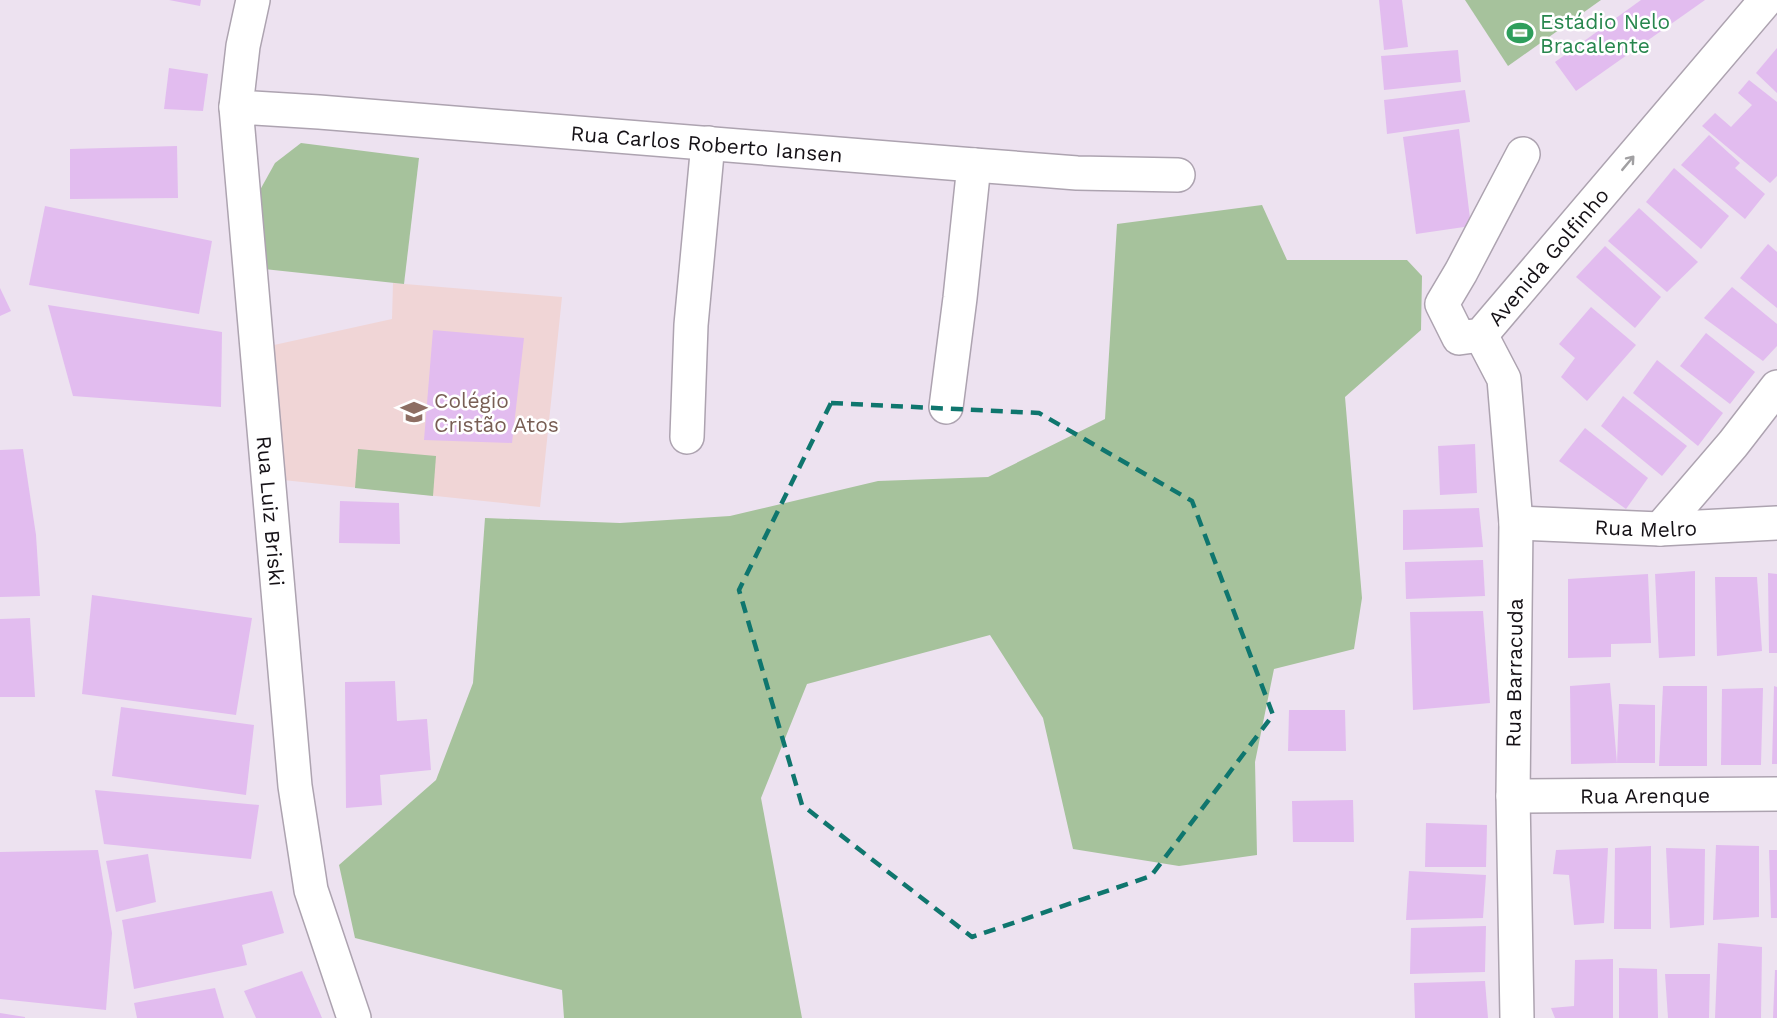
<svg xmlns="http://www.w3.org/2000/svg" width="1777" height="1018" font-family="'Work Sans',sans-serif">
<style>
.education{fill:#f0d5d6}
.green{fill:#a6c29c}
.building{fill:#e2bcef}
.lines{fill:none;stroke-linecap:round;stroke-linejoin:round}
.minor-casing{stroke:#ada3b0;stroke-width:36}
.minor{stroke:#fff;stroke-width:33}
.oneway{stroke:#a1a0a2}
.marked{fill:none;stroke:#0f766e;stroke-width:4.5;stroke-dasharray:12 8;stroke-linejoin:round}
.labels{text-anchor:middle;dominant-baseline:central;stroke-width:5;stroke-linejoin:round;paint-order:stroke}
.leisure-label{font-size:21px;fill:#27864d;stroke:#fff;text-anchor:start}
.street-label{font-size:21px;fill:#151116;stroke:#fff}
.education-label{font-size:21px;fill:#785e54;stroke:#fff;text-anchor:start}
</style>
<rect width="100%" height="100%" fill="#ede2f0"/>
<path class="education" d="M 393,283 L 562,297 L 540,507 L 283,480 L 274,345 L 392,319 Z"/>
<g class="green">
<path d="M 1465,0 L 1601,0 L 1508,66 Z"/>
<path d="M 301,143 L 419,158 L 404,284 L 264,269 L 260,190 L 275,163 Z"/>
<path d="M 1262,205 L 1287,260 L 1407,260 L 1422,276 L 1421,330 L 1345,397 L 1362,598 L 1354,649 L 1274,669 L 1255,762 L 1257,855 L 1179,866 L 1073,849 L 1043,718 L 990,635 L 807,684 L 761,798 L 802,1018 L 564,1018 L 562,990 L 355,938 L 339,865 L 436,780 L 473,683 L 485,518 L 620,523 L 730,516 L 878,481 L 988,477 L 1105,419 L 1117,224 Z"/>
<path d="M 358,449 L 436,456 L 433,496 L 355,488 Z"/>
</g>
<g class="building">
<path d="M 169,0 L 201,0 L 200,6 Z"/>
<path d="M 1379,0 L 1402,0 L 1408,47 L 1384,50 Z"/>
<path d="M 1641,0 L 1705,0 L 1576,91 L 1555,62 Z"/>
<path d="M 1777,48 L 1777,93 L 1756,73 Z"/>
<path d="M 1458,50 L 1461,82 L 1384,90 L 1381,56 Z"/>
<path d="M 169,68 L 208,74 L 203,111 L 164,109 Z"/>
<path d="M 1749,80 L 1777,102 L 1777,176 L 1770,183 L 1702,126 L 1715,113 L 1731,127 L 1752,105 L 1738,93 Z"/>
<path d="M 1465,90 L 1470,122 L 1387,134 L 1384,100 Z"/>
<path d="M 1459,129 L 1471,226 L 1416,234 L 1403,137 Z"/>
<path d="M 1709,135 L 1740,163 L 1735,168 L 1765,194 L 1745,219 L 1681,165 Z"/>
<path d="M 177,146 L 178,198 L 70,199 L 70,149 Z"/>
<path d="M 1674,168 L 1729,216 L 1701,249 L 1646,202 Z"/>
<path d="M 45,206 L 212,241 L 199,314 L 29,285 Z"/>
<path d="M 1639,208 L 1698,262 L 1667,292 L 1608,241 Z"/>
<path d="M 1768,244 L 1777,252 L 1777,308 L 1740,278 Z"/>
<path d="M 1605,246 L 1661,297 L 1635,328 L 1576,277 Z"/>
<path d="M 1732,287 L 1777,324 L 1777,346 L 1763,361 L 1704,318 Z"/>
<path d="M 0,288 L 11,311 L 0,316 Z"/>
<path d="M 48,305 L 222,332 L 221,407 L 73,396 Z"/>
<path d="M 1591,307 L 1636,345 L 1587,401 L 1561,377 L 1575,358 L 1559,344 Z"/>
<path d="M 433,330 L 524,338 L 512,443 L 424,440 Z"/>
<path d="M 1706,333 L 1755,372 L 1730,404 L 1680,366 Z"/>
<path d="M 1657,360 L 1723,413 L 1698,446 L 1633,393 Z"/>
<path d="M 1623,396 L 1687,446 L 1662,476 L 1601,426 Z"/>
<path d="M 1585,428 L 1648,478 L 1626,509 L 1559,461 Z"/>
<path d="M 1475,444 L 1477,493 L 1440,495 L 1438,446 Z"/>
<path d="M 23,449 L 36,535 L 40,596 L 0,597 L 0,450 Z"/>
<path d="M 340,501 L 399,503 L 400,544 L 339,543 Z"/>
<path d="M 1479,508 L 1483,547 L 1403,550 L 1403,510 Z"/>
<path d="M 1483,560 L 1485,596 L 1406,599 L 1405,562 Z"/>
<path d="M 1695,571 L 1695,656 L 1659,658 L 1655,574 Z"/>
<path d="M 1768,573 L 1777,574 L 1777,653 L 1769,653 Z"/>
<path d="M 1648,574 L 1651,643 L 1611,644 L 1611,657 L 1568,658 L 1568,579 Z"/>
<path d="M 1715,577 L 1757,577 L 1762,651 L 1717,656 Z"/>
<path d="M 92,595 L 252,618 L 236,715 L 82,694 Z"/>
<path d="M 1483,611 L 1490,703 L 1413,710 L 1410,612 Z"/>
<path d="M 30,618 L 35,697 L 0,697 L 0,619 Z"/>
<path d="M 395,681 L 397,721 L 427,719 L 431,770 L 380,775 L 382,805 L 346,808 L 345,682 Z"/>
<path d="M 1610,683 L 1617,763 L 1571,764 L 1570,686 Z"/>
<path d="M 1663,686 L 1707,686 L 1707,766 L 1659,766 Z"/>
<path d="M 1774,686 L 1777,687 L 1777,764 L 1772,764 Z"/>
<path d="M 1763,688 L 1761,765 L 1721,765 L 1722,689 Z"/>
<path d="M 1619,704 L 1655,705 L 1655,763 L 1617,763 Z"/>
<path d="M 121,707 L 254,725 L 246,795 L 112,776 Z"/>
<path d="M 1289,710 L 1345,710 L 1346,751 L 1288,751 Z"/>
<path d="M 95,790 L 259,805 L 251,859 L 104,844 Z"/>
<path d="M 1353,800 L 1354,842 L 1293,842 L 1292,801 Z"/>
<path d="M 1426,823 L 1487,825 L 1486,867 L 1425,867 Z"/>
<path d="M 1716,845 L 1759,846 L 1759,917 L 1713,920 Z"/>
<path d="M 1651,846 L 1651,929 L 1614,929 L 1615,848 Z"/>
<path d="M 1608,848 L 1604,923 L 1574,925 L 1569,875 L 1553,874 L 1556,850 Z"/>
<path d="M 1666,848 L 1705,849 L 1704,925 L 1670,928 Z"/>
<path d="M 98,850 L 112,933 L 106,1010 L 0,999 L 0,852 Z"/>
<path d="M 1769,850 L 1777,850 L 1777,918 L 1771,918 Z"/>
<path d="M 148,854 L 156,902 L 116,912 L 106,861 Z"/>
<path d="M 1409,871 L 1486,875 L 1483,918 L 1406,920 Z"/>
<path d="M 272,891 L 284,933 L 242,945 L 247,965 L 134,989 L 122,920 Z"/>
<path d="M 1486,926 L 1485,972 L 1410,974 L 1411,928 Z"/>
<path d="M 1718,943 L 1762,947 L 1761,1018 L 1715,1018 Z"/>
<path d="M 1613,959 L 1613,1018 L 1555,1018 L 1551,1008 L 1574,1006 L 1575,960 Z"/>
<path d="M 1619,968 L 1657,969 L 1658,1018 L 1619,1018 Z"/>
<path d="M 1775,970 L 1777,970 L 1777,1018 L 1773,1018 Z"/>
<path d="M 302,971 L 322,1018 L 256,1018 L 244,991 Z"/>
<path d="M 1665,974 L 1710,974 L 1709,1018 L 1668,1018 Z"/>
<path d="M 1485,981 L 1488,1018 L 1415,1018 L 1414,983 Z"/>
<path d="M 215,988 L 224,1018 L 137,1018 L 134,1003 Z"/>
<path d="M 0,1013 L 25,1017 L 25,1018 L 0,1018 Z"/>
</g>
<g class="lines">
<g class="minor-casing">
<g id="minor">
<path id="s1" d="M 253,0 L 243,46 L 236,107 L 295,786 L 311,890 L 354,1018"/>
<path id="s2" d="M 236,107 L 319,112 L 974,165 L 1077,173 L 1178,175"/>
<path id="s3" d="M 1523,154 L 1461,272 L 1442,304 L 1459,338 L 1481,335 L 1766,0"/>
<path d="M 1481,335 L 1504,379 L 1516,523 L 1513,796 L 1517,1018"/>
<path d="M 946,407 L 960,298 L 974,165"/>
<path d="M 687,437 L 691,325 L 708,143"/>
<path id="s4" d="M 1516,523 L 1660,529 L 1777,523"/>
<path d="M 1660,529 L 1733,444 L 1777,387"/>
<path id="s5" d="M 1513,796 L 1777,794"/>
</g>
</g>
<use href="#minor" class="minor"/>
</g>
<defs><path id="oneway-shaft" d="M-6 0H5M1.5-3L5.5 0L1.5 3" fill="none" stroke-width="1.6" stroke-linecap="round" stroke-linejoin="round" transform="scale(1.5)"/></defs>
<use class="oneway" href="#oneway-shaft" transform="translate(1628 163) rotate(-50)"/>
<path class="marked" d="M 831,403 L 1039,413 L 1192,501 L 1273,715 L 1151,876 L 972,937 L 802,805 L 739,590 Z"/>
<defs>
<g id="stadium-bare" transform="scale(2.07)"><path d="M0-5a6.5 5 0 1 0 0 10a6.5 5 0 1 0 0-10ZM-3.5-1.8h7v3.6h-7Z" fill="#2e9e5b" stroke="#fff" stroke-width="2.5" paint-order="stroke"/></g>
<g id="school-bare" transform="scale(2.07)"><path d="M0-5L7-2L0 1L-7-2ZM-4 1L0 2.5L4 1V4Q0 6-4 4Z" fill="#8d6e63" stroke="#fff" stroke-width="2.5" paint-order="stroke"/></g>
</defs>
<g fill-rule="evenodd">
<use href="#stadium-bare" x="1520" y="33"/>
<use href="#school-bare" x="414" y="412"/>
</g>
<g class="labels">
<g class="leisure-label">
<text x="1540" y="21">Estádio Nelo<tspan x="1540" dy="24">Bracalente</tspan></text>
</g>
<g class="street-label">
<text stroke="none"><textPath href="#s2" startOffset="472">Rua Carlos Roberto Iansen</textPath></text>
<text stroke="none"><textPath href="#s3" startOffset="334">Avenida Golfinho</textPath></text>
<text stroke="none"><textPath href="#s1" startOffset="514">Rua Luiz Briski</textPath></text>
<text stroke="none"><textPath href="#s4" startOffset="130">Rua Melro</textPath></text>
<text transform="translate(1514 673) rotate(-89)">Rua Barracuda</text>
<text stroke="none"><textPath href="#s5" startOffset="132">Rua Arenque</textPath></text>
</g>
<g class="education-label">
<text x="434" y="400">Colégio<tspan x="434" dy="24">Cristão Atos</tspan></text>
</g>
</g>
</svg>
